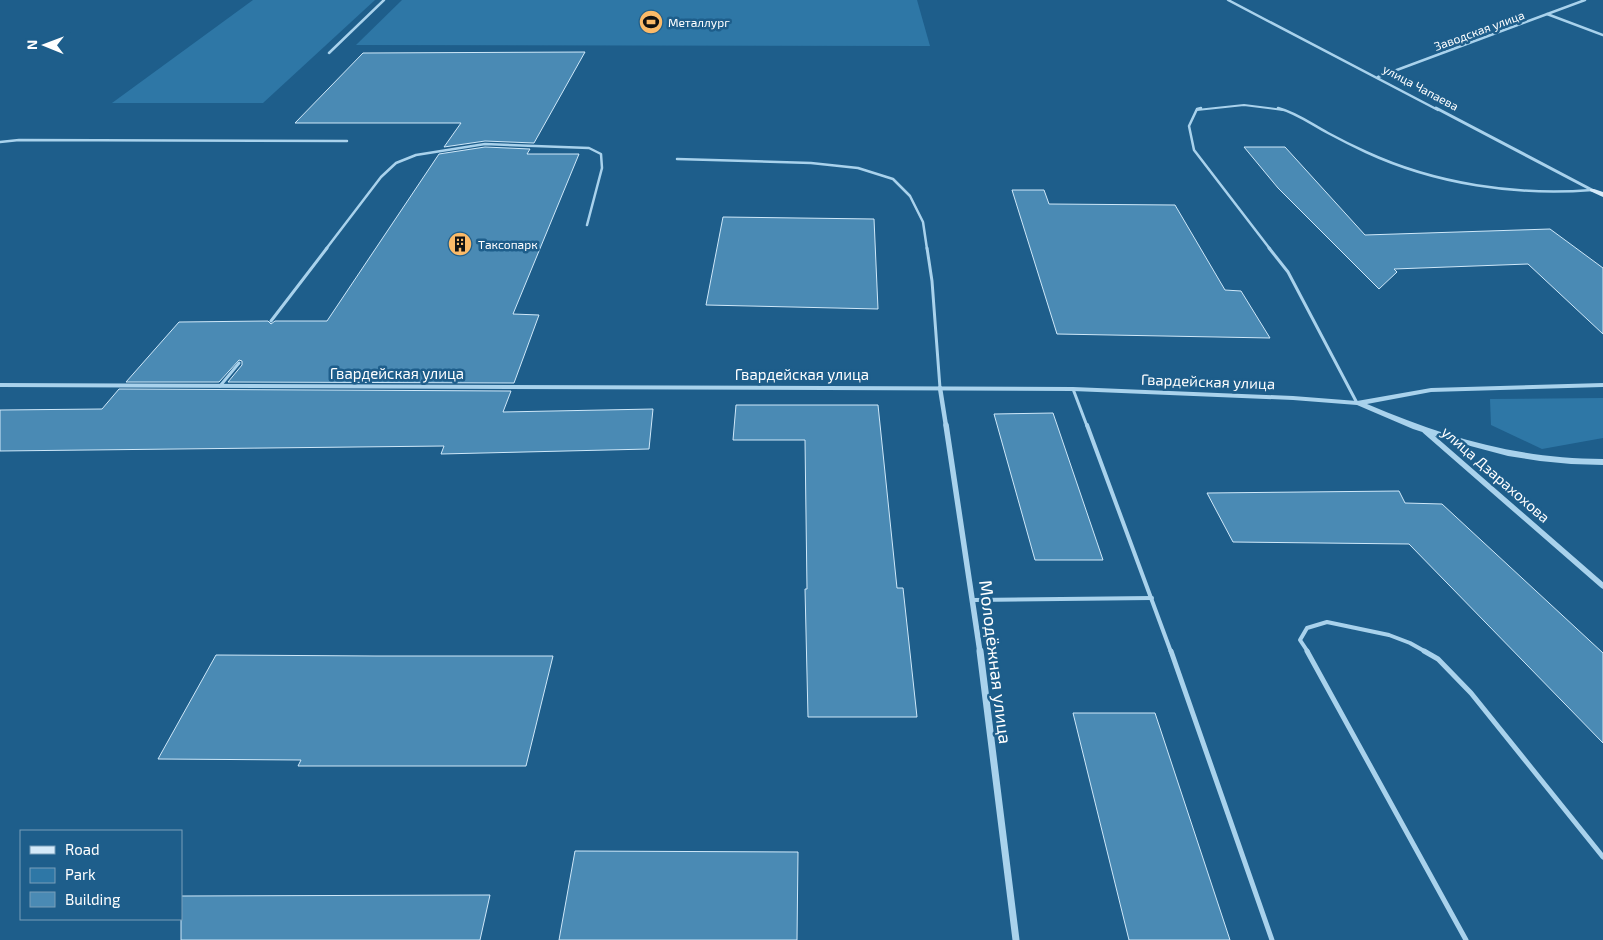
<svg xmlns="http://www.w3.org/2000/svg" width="1603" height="940" font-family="'Exo 2',sans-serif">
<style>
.green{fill:#2e77a6}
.building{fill:#4a8ab4;stroke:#cfe8f9}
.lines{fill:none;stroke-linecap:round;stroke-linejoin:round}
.service-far4{stroke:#a9d2ec;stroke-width:2}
.service-far3{stroke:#a9d2ec;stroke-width:2.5}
.service-far2{stroke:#a9d2ec;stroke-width:3}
.service-far1{stroke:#a9d2ec;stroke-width:4}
.service{stroke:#a9d2ec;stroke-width:5}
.minor-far4{stroke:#a9d2ec;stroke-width:2.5}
.minor-far3{stroke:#a9d2ec;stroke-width:3}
.minor-far2{stroke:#a9d2ec;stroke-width:4.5}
.minor-far1{stroke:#a9d2ec;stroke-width:5.5}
.minor{stroke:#a9d2ec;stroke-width:7}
.tertiary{fill:#a9d2ec;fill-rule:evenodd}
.secondary{fill:#d5eaf9;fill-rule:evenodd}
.labels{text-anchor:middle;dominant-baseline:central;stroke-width:5;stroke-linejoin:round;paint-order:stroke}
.far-poi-label{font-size:12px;fill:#fff;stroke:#1e5e8b;text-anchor:start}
.far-street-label{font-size:12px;fill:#fff;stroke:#1e5e8b}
.street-label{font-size:15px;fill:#fff;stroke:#1e5e8b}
.near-street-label{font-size:18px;fill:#fff;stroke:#1e5e8b}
</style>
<rect width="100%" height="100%" fill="#1e5e8b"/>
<g class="green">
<path d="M 253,0 L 375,0 L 263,103 L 112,103 Z"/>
<path d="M 402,0 L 917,0 L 930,46 L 356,45 Z"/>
<path d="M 1603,398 L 1603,438 L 1542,449 L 1491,425 L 1490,399 Z"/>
</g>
<g class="building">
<path d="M 585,52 L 534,143 L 485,141 L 444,147 L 461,123 L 295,123 L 363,53 Z"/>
<path d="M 485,147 L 530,149 L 527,154 L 579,154 L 513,314 L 539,315 L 514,383 L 228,382 L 242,365 L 242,361 L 239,360 L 219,382 L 126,382 L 179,322 L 268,321 L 271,324 L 275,321 L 327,321 L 439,154 Z"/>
<path d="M 1244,147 L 1285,147 L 1365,235 L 1550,229 L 1603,268 L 1603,334 L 1528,264 L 1394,269 L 1397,272 L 1379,289 L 1278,188 Z"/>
<path d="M 1012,190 L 1044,190 L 1049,204 L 1175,205 L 1225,290 L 1241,291 L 1270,338 L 1057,334 Z"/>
<path d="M 723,217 L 874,219 L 878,309 L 706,305 Z"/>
<path d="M 119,389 L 511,391 L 503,412 L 653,409 L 649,449 L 441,454 L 444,446 L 0,451 L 0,410 L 102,409 Z"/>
<path d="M 736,405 L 878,405 L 897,588 L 903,588 L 917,717 L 808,717 L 805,589 L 807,589 L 805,440 L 733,440 Z"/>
<path d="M 1053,413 L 1103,560 L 1035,560 L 994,414 Z"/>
<path d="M 1399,491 L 1405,503 L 1442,504 L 1603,653 L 1603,743 L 1409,544 L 1233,542 L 1207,493 Z"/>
<path d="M 216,655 L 376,656 L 553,656 L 526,766 L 298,766 L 301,760 L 158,759 Z"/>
<path d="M 1073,713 L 1155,713 L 1230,940 L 1129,940 Z"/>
<path d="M 575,851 L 798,852 L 797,940 L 559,940 Z"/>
<path d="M 490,895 L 480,940 L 181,940 L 181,896 Z"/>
</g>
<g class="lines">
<path class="service-far4" d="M 1197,110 L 1244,105 L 1283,110"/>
<g class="service-far3">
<path d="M 1201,108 L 1197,109 L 1189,126 L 1194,150 L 1270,249"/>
<path d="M 1278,108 C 1297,113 1311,124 1328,133 C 1341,140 1353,146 1366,152 C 1435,184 1516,196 1592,190"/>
<path d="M 0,142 L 19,140 L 347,141"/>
<path d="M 677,159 L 811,163 L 858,168 L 893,179 L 910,196 L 923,222 L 927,249"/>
<path d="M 326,249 L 381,177 L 396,163 L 416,155 L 485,144 L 589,148 L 601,154 L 602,168 L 587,225"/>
</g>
<g class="service-far2">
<path d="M 927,248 L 932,281 L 940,388"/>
<path d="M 1269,248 L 1288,272 L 1357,403"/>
<path d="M 271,321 L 327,248"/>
<path d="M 220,386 L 239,363"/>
<path d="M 1073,389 L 1087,426"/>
</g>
<g class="service-far1">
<path d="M 1087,425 L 1171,652"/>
<path d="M 974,600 L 1152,598"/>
<path d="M 1308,652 L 1300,640 L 1307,628 L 1327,622 L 1389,635 L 1410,643 L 1426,652"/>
</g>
<g class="service">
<path d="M 1171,651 L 1272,940"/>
<path d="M 1307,651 L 1466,940"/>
<path d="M 1424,651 L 1438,659 L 1471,693 L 1603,857"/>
</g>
<g class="minor-far4">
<path d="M 1228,0 L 1438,110"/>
<path d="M 1547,14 L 1603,35"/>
<path d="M 329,53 L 384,0"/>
<path d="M 1378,77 L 1585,0"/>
</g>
<path class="minor-far3" d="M 1436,108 L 1592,190"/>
<path class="minor-far2" d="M 940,388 L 946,426"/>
<g class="minor-far1">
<path d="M 946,425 L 980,652"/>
<path d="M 1425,431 L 1603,586"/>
</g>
<path class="minor" d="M 980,651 L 1016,940"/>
<path class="tertiary" d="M 0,383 L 1073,387 L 1293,396 L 1357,401 L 1431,388 L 1603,383 L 1603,387 L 1431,392 L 1367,404 C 1447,438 1515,458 1603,459 L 1603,465 L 1571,464 L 1540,461 L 1508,456 L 1444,439 L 1413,429 L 1357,405 L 1293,400 L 1073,391 L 0,387 Z"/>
<path class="secondary" d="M 1590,189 L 1594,189 L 1603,192 L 1603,197 L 1590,191 Z"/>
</g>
<defs>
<g id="stadium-disc" transform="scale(1.25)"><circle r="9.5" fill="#fbba68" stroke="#1e5e8b"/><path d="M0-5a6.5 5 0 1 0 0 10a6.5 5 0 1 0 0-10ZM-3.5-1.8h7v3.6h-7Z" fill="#111"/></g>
<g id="building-disc" transform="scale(1.25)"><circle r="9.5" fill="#fbba68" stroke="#1e5e8b"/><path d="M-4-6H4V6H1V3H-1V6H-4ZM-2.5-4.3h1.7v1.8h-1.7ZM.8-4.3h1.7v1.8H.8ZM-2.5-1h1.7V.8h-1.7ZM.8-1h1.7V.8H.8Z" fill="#111"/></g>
</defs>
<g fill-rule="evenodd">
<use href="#stadium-disc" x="651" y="22"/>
<use href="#building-disc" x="460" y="244"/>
</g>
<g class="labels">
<g class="far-poi-label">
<text x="668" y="22">Металлург</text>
<text x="478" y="244">Таксопарк</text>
</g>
<g class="far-street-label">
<text transform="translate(1479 30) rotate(-20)">Заводская улица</text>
<text transform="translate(1421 87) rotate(28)">улица Чапаева</text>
</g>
<g class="street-label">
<text x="397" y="373">Гвардейская улица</text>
<text x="802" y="374">Гвардейская улица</text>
<text transform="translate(1208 381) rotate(2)">Гвардейская улица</text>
<text transform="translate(1496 474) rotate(41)">улица Дзарахохова</text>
</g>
<g class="near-street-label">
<text transform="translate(996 662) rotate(83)">Молодёжная улица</text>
</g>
</g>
<rect x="20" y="830" width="162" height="90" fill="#1e5e8b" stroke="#789eb9"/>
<rect x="30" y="846" width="25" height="8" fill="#d5eaf9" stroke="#789eb9"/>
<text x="65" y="855" font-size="15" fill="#ffffff">Road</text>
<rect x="30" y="868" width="25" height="15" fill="#2e77a6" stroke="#789eb9"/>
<text x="65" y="880" font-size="15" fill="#ffffff">Park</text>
<rect x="30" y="892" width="25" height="15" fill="#4a8ab4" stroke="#789eb9"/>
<text x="65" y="905" font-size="15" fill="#ffffff">Building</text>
<g transform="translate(45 45) rotate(271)" stroke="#1e5e8b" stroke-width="4" paint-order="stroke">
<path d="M0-4L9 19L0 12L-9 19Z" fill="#ffffff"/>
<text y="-8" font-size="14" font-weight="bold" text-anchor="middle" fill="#ffffff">N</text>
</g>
</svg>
